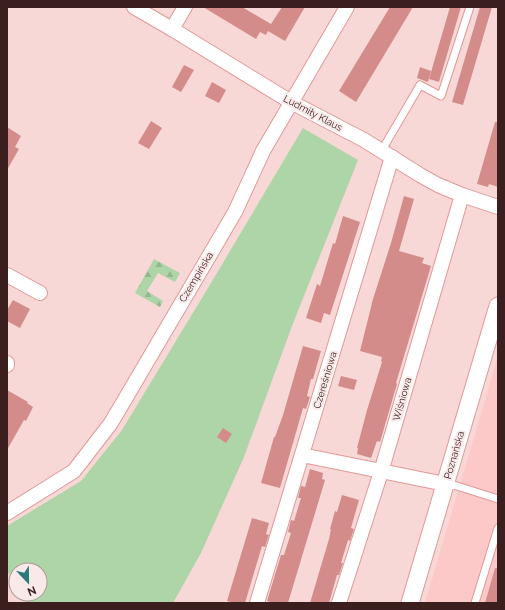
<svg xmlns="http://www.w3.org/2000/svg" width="505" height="610" font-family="Raleway,sans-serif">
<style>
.built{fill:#fdc9c8}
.forest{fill:url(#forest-firs)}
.garden{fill:#aed5a7}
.building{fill:#d48c8b}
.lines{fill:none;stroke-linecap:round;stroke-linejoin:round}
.service-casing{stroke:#e19897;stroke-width:9}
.minor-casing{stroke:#e19897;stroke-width:16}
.tertiary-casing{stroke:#e19897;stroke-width:19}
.service{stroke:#fff;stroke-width:7}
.minor{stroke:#fff;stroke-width:14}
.tertiary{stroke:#fff;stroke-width:17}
.labels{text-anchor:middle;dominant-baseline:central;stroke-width:4;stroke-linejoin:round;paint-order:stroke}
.street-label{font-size:10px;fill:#3b1f1f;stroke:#f9e9e8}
</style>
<defs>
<pattern id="forest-firs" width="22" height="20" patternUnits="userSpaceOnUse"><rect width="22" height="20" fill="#aed5a7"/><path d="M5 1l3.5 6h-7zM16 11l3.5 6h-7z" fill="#97b68f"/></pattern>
</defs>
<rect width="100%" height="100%" fill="#f7d8d6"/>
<path class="built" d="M 498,356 L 498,603 L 425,603 L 485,400 Z"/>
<path class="forest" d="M 154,259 L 180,273 L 175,282 L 158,273 L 147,291 L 163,301 L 160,307 L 135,293 Z"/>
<path class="garden" d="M 303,128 L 358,160 L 292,326 L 244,457 L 201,553 L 173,603 L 28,603 L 22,594 L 40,594 L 40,570 L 16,570 L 16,585 L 7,571 L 7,526 L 81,481 L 122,430 L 211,283 Z"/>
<g class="building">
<path d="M 203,7 L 242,7 L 271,24 L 282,7 L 305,7 L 285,41 L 268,31 L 266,35 L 260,32 L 256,39 Z"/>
<path d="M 390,7 L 413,7 L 356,102 L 339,91 Z"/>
<path d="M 450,7 L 461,7 L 439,82 L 429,79 Z"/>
<path d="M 480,7 L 492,7 L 463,105 L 452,102 Z"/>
<path d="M 184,65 L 194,70 L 181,92 L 172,87 Z"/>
<path d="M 420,67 L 431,71 L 428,82 L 417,78 Z"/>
<path d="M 212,82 L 226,90 L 219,103 L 205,96 Z"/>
<path d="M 151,121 L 162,128 L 149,149 L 138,143 Z"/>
<path d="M 495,122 L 498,122 L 498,187 L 489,184 L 488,187 L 477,184 Z"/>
<path d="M 7,127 L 21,136 L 15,147 L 19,149 L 7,170 Z"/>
<path d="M 404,196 L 414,199 L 399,251 L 424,258 L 422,263 L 431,266 L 396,383 L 397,384 L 380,442 L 377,441 L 371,458 L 357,454 L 358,448 L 357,448 L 367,410 L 382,362 L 381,361 L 382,357 L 360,351 L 373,299 L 391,243 Z"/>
<path d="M 343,216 L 360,222 L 330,315 L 324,313 L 321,323 L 306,318 L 317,284 L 320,286 L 333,243 L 335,244 Z"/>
<path d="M 13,300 L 30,309 L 20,328 L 7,321 L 7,310 Z"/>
<path d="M 303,346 L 321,351 L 313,379 L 311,379 L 307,396 L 310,397 L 306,409 L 303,408 L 280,488 L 261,483 L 274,437 L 275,437 L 283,415 Z"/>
<path d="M 341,376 L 357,380 L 354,390 L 338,386 Z"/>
<path d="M 7,390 L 28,402 L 27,403 L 33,407 L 26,421 L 24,420 L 7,450 Z"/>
<path d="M 223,428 L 232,434 L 226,443 L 217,437 Z"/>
<path d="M 310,469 L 323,473 L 322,479 L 325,480 L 288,603 L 274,603 L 267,601 L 281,555 L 284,555 L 291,533 L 288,532 L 291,520 L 294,521 L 301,498 L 298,498 L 301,486 L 305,487 Z"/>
<path d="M 342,495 L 359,500 L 351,528 L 354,529 L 350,541 L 348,540 L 341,563 L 343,563 L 339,575 L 337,575 L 329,603 L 310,603 L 329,539 L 331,529 L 330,529 L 335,511 L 337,512 Z"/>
<path d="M 252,518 L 269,523 L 266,534 L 269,535 L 265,547 L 262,546 L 245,603 L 235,603 L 227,601 Z"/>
<path d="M 495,568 L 498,568 L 498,603 L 485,603 Z"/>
</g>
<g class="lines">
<g class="service-casing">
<g id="service">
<path d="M 382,150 L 420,85 L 441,96 L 470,7"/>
<path d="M 445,484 L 457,486 L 498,499"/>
<path d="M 475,603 L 498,528"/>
</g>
</g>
<g class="minor-casing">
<g id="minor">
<path d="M 134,7 L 172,29 L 291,102 L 364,140 L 420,175 L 438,185 L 462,195 L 498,207"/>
<path d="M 172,29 L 185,7"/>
<path d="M 7,275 L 40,293"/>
<path d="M 7,363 L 7,365"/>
<path d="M 302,455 L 445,484"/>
<path d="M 7,513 L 74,471 L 111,423 L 235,212 L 263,151 L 347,7"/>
<path d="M 257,603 L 392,157"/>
<path d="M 339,603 L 381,472 L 462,195"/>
</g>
</g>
<g class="tertiary-casing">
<path id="tertiary" d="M 410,603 L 498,306"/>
</g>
<use href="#service" class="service"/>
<use href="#minor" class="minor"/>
<use href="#tertiary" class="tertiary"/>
</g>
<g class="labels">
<g class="street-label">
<text transform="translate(313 113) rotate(28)">Ludmiły Klaus</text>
<text transform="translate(196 277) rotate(-59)">Czempińska</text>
<text transform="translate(325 380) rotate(-73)">Czereśniowa</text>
<text transform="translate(402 399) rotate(-74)">Wiśniowa</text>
<text transform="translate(454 455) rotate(-74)">Poznańska</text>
</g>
</g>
<rect width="505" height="610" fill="none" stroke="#3b1f1f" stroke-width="16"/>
<g transform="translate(28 582) rotate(158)"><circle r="19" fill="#f9e9e8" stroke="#ad9898"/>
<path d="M0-3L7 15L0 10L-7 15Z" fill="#2e787c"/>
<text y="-6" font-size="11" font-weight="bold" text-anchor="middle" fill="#3b1f1f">N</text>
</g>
</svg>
